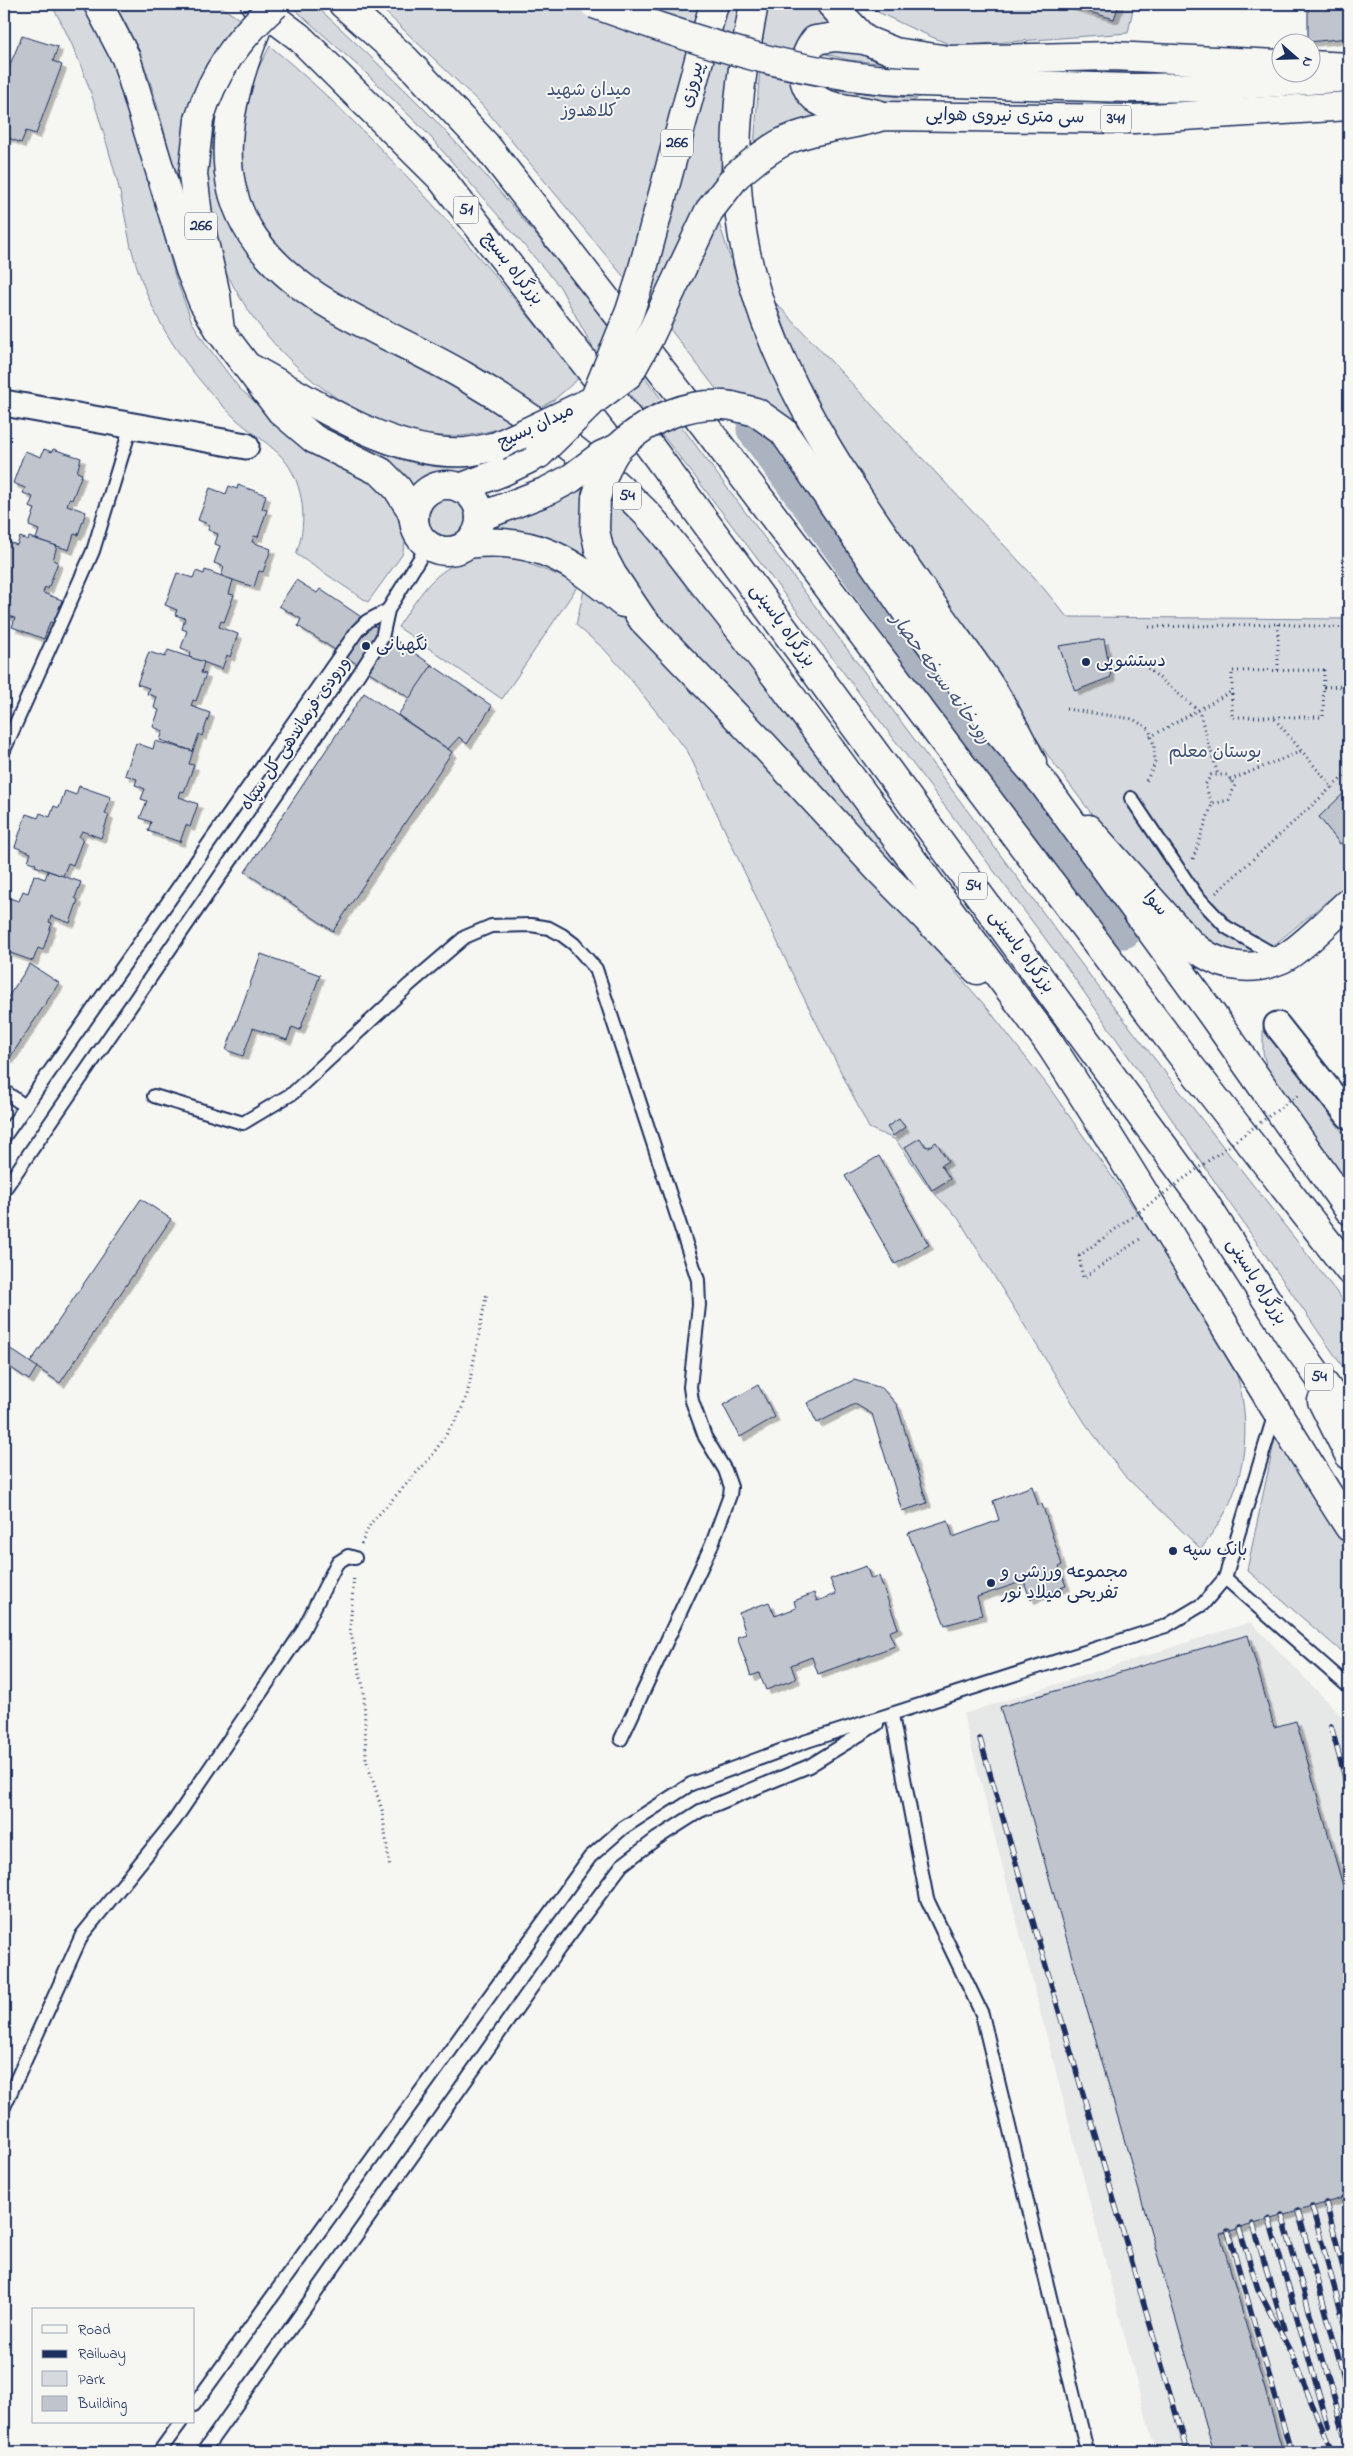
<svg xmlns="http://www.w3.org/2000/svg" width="1353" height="2456" font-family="'Indie Flower','Playpen Sans Arabic',sans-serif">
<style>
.built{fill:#e6e7e7}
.green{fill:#d6d9dd;stroke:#78849e}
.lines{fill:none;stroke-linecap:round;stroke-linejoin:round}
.river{stroke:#abb2c0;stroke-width:39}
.building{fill:#c0c4cd;stroke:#1b2f5e;filter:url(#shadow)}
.service-casing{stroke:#1b2f5e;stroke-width:16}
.minor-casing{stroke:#1b2f5e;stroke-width:29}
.secondary-casing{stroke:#1b2f5e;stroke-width:31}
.primary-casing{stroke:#1b2f5e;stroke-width:31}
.trunk-casing{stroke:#1b2f5e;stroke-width:31}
.path{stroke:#1b2f5e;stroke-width:3;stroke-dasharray:1 4;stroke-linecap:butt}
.service{stroke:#f6f6f2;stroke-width:12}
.minor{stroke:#f6f6f2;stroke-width:25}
.secondary{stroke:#f6f6f2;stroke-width:28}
.primary{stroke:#f6f6f2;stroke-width:28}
.trunk{stroke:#f6f6f2;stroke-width:28}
.rail-casing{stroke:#1b2f5e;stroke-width:5.5}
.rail{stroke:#f6f6f2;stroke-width:4;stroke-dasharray:11;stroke-linecap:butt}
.primary-bridge-casing{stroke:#1b2f5e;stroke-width:31;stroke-linecap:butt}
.trunk-bridge-casing{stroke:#1b2f5e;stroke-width:31;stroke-linecap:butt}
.path-bridge{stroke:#1b2f5e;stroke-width:3;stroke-dasharray:1 4;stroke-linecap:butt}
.primary-bridge{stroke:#f6f6f2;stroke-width:28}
.trunk-bridge{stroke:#f6f6f2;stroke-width:28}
.poi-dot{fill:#1b2f5e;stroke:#f6f6f2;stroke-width:2}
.labels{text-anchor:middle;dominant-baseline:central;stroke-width:4;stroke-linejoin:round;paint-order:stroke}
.shield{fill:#f6f6f2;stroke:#5d6b8a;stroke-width:1}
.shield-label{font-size:16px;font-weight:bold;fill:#1b2f5e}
.street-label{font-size:18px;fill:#1b2f5e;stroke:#f6f6f2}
.park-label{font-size:18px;fill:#405177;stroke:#f6f6f2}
.poi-label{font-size:18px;fill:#1b2f5e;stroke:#f6f6f2;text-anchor:start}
.water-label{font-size:19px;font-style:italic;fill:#46567b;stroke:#f6f6f2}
</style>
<defs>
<filter id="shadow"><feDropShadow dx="4.5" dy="4.5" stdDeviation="0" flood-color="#0004"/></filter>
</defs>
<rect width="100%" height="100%" fill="#f6f6f2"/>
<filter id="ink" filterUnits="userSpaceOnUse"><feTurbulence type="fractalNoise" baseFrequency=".02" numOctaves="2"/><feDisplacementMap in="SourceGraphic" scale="10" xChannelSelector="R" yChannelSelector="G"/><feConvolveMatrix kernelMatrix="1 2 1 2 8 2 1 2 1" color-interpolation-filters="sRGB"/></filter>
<g filter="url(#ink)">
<path class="built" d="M 1251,1622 L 1349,1724 L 1349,2452 L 1156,2452 L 1142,2403 L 963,1714 Z"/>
<g class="green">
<path d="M 51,4 L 88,4 L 116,61 L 175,276 L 192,322 L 205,343 L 239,388 L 284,427 L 382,481 L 408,530 L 402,555 L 368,602 L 296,554 C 309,521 304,477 277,452 C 264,440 249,431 236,419 C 213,397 190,370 173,344 C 154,315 140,280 131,247 C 126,225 123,202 117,180 C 100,119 83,58 51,4 Z"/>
<path d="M 114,4 L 217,4 L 242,21 L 183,207 C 165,140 153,63 114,4 Z"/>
<path d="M 289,4 L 314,4 C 354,41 394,78 432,117 C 502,190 565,269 626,350 L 710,54 L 732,59 L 720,177 L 627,353 L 1097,985 L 1349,1308 L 1349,1376 L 1066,966 L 693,474 L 593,348 L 560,287 L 427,133 L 367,74 Z"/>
<path d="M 377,4 L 574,4 L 692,48 L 628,282 L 481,104 Z"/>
<path d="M 621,4 L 703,4 L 695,31 Z"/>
<path d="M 723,4 L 741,4 L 735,42 L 715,37 Z"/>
<path d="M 767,4 L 822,4 L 836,22 L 795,57 L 758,48 Z"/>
<path d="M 861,4 L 1134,4 L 1128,33 L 953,46 L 909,27 Z"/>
<path d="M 829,44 L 917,67 L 849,60 L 818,52 Z"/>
<path d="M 270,46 C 387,143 483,260 579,378 L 555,399 L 533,412 L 324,291 L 289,263 L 254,215 L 241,181 L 239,131 L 251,82 Z"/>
<path d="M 232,65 L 231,215 L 381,342 L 517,423 C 499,429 481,434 462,436 C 369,442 276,364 234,287 C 228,275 217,261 213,247 C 207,229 208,202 206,183 C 204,169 199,152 201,138 C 202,125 226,80 232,65 Z"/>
<path d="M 760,67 L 793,75 L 850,115 L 754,147 Z"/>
<path d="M 819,88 L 917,99 C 887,114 849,100 819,88 Z"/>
<path d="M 718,220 L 750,319 L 782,394 L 823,459 L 954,653 L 784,418 L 720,394 L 667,325 Z"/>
<path d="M 776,303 L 1035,578 L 1067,617 L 1349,619 L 1349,883 L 1262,955 L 1221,955 L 1139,877 L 1049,757 L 989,669 L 860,481 L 815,399 L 792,348 Z"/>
<path d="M 290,403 C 338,435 405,473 465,467 C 477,466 488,462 500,460 L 471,477 C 448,473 431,471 415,490 L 346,448 Z"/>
<path d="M 602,461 L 600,567 L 487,538 L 492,515 Z"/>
<path d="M 604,495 L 635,522 L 675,565 L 884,845 L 954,931 L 663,622 L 611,563 Z"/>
<circle cx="450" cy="518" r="21"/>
<path d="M 482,554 L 534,558 L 529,564 L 563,577 L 577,587 L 502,699 L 398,627 C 424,589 434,567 482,554 Z"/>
<path d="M 584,590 L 614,607 L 695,687 L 861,864 L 988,1009 L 1048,1086 L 1142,1219 L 1230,1357 C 1251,1404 1250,1464 1226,1511 C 1219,1524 1210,1537 1201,1549 L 1124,1475 L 1085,1423 L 958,1218 L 930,1189 L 896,1140 L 869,1128 L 800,990 L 688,752 L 624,671 L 604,649 L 576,625 Z"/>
<path d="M 1263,1027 L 1349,1141 L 1349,1192 L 1270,1082 L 1263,1052 Z"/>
<path d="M 1277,1429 L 1349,1546 L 1349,1658 L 1247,1570 Z"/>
</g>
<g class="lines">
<path class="river" d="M 756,429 L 1123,929"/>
</g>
<g class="building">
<path d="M 1063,4 L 1119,4 L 1114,19 Z"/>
<path d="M 1308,4 L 1349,4 L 1349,38 L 1308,42 Z"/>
<path d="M 22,36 L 58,47 L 53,61 L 62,65 L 36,134 L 26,131 L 21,143 L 4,136 L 4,79 Z"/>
<path d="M 44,449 L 52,452 L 53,449 L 81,458 L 77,472 L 82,474 L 72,500 L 69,499 L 67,505 L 86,512 L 78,535 L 74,534 L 69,550 L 36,539 L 39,530 L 29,526 L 35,509 L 29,507 L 33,497 L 23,493 L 25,488 L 13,483 L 25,451 L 41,457 Z"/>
<path d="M 238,485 L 266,495 L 262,509 L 267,510 L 258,537 L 254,536 L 252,542 L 271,549 L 263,572 L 259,571 L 254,587 L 221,576 L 224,567 L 214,563 L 220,546 L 215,544 L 218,534 L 208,530 L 210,525 L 198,520 L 210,488 L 226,494 L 229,486 L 237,489 Z"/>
<path d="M 20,537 L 28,540 L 29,537 L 57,546 L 53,560 L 58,562 L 48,589 L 45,587 L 43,593 L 62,600 L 54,623 L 50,622 L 44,639 L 12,627 L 15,618 L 5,615 L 11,597 L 5,595 L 9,585 L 4,583 L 4,540 L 17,545 Z"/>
<path d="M 205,570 L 233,580 L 229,594 L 234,595 L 224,622 L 221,621 L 219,627 L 238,634 L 230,657 L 227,655 L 222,669 L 189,657 L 191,652 L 181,648 L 187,631 L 182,629 L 185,618 L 175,615 L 177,610 L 165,605 L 177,573 L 193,578 L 196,571 L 204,574 Z"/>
<path d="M 296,580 L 317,593 L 320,589 L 432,665 L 411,699 L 298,626 L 301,619 L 279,606 Z"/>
<path d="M 1104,639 L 1111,677 L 1075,691 L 1059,646 Z"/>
<path d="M 168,650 L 204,662 L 201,673 L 206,674 L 196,701 L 193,700 L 191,706 L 210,713 L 202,736 L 199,734 L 193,751 L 160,740 L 163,731 L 153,727 L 159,710 L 154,708 L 157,697 L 147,694 L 149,688 L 137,684 L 149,652 L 165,657 Z"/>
<path d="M 432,665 L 492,706 L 467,744 L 459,737 L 448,749 L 398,715 Z"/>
<path d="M 364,693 L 452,752 L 333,931 L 245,872 Z"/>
<path d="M 155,741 L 193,751 L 189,764 L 194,765 L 184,792 L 181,791 L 179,797 L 198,804 L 190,827 L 186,825 L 180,842 L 148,831 L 151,822 L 140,818 L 147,801 L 141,799 L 145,789 L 135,785 L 137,779 L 125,775 L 136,743 L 153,749 Z"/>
<path d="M 79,786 L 111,797 L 105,814 L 109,815 L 101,838 L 82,831 L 79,837 L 83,839 L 73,865 L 68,863 L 63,876 L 35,866 L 36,864 L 28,861 L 31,853 L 15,847 L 26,814 L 38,818 L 40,813 L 50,817 L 54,806 L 59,808 L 65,791 L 76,795 Z"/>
<path d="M 1349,788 L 1349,837 L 1340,844 L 1319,817 Z"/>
<path d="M 48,871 L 81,882 L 75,898 L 78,900 L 70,923 L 51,916 L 49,922 L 52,923 L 43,950 L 38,948 L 33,961 L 5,951 L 4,902 L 7,903 L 9,898 L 19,901 L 23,891 L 28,893 L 34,875 L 45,879 Z"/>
<path d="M 261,954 L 320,975 L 300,1030 L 292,1027 L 287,1040 L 253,1028 L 243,1056 L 226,1050 Z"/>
<path d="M 30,964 L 59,983 L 9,1059 L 4,1055 L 4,1003 Z"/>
<path d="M 899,1119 L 905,1127 L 893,1136 L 887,1127 Z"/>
<path d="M 920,1138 L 925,1146 L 929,1147 L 936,1142 L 948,1161 L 941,1165 L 950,1179 L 932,1190 L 905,1147 Z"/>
<path d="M 879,1156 L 929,1245 L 895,1264 L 845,1176 Z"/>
<path d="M 141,1199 L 171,1219 L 60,1383 L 30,1363 Z"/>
<path d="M 9,1348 L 37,1367 L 29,1380 L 4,1363 L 4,1356 Z"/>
<path d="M 854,1380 L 882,1388 L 897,1405 L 927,1503 L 902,1511 L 872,1414 L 855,1404 L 817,1423 L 807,1403 Z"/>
<path d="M 758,1385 L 775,1417 L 740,1437 L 723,1405 Z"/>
<path d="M 1032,1486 L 1038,1505 L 1042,1504 L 1062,1565 L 1059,1567 L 1066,1586 L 1030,1599 L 1024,1581 L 977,1597 L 982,1615 L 945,1625 L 908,1533 L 948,1520 L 953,1537 L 999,1520 L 993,1501 Z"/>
<path d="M 866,1566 L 871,1579 L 879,1576 L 898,1628 L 889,1632 L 895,1646 L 818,1674 L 812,1657 L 791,1665 L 796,1679 L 766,1690 L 759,1673 L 751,1676 L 737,1637 L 746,1634 L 739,1613 L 769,1602 L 775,1616 L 796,1608 L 794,1601 L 814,1593 L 817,1601 L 836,1594 L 830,1579 Z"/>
<path d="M 1248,1635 L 1274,1727 L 1296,1721 L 1349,1907 L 1349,2196 L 1220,2234 L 1283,2452 L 1214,2452 L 1000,1707 Z"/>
</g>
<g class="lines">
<g class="service-casing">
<g id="service">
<path d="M 4,750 L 93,551 L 131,426"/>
<path d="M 1131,798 L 1196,895 L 1226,927 L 1280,958"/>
<path d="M 4,1091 L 25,1106"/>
<path d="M 154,1096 L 243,1123 L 293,1093 L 409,985 L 465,937 L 491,926 L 531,925 L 549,928 L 562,935 L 574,944 L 596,969 L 698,1280 L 699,1305 L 690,1387 L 692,1401 L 705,1437 L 725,1470 L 731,1487 L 730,1495 L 712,1544 L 621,1739"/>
<path d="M 4,1137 L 357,631 L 367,621 L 388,610"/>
<path d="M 4,1190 L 351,686 L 382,638 L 388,610 L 428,545"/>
<path d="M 1225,1578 L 1349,1687"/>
<path d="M 892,1715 L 927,1899 L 982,2014 L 1087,2451"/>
<path d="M 4,2107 L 82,1935 L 174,1821 L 302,1632 L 337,1563 L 348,1556 L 355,1558"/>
<path d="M 194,2405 L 590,1857 L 623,1828 L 691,1784 L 807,1741 L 1166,1626 L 1203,1604 L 1225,1578 L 1275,1413"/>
<path d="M 159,2452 L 181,2422"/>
<path d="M 203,2452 L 558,1950 L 622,1865 L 656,1839 L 700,1811 L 809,1766 L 877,1724"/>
</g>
</g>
<g class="minor-casing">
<g id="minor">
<path d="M 4,403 L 246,446"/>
<path d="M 1277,1025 L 1349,1116"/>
</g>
</g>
<g class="secondary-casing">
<path id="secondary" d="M 1088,829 L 1190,943 C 1215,966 1249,974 1282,959 C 1302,949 1331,918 1349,902"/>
</g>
<g class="primary-casing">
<g id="primary">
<path d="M 754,4 C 741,71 731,140 739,209 C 755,362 855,493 940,616 C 959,643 981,670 998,699 C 1010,719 1021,741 1032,762"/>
<path d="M 831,4 L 865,40"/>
<path d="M 1310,65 L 1349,67"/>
<path d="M 883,116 C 864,109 847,111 829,105 C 798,96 798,62 815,40 L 836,37 L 865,40 L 895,52 L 949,60 L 1112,56 L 1280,64"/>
<path d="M 199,120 L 193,174 L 198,216 L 216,295 L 220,331"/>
<path d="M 758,158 C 766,153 773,147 781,143 C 813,127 850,127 883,116 L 1134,119 L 1349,106"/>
<path d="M 639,283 L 714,4"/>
<path d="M 250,368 C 315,402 391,457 466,452 C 476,451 487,448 497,446"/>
</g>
</g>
<g class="trunk-casing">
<g id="trunk">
<path d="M 98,4 L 126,58 L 190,270 L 203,302 L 220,331 L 281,411 L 314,439 L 381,472 L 397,488 L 410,508 L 414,519"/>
<path d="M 255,4 L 299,37 L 440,177 L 648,444 L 1205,1203 L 1289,1335 L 1349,1419"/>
<path d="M 343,4 L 406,60 L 485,144 L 705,426 L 1183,1057 L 1349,1270"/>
<path d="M 259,23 C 214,135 205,223 317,297 C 364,327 416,348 464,376 C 527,413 591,458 643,510 C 663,530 681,555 699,578 C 750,641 799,706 847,772 C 892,832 936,892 981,952 C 1004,983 1029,1014 1051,1046 C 1155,1204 1247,1368 1349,1527"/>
<path d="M 920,82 L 1131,88 L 1214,87 L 1349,77"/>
<path d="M 732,406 L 756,412 L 783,431 L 910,617 L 991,723 L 1043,783 L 1213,1016 L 1349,1210"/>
<circle cx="447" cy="518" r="33"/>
<path d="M 460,488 L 502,472 L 539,454"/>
<path d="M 596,498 L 595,530 L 599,549 L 612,574 L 643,620 L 761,742 L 881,872 L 977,970"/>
<path d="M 480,517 L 547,491 L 570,479"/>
<path d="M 467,544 C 538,536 571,561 623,603"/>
<path d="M 1322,1401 L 1349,1455"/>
</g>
</g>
<g class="path">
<path d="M 1149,627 L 1278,624 L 1349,628"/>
<path d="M 1144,665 L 1199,711 L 1218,775"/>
<path d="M 1278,670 L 1278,624"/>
<path d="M 1324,670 L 1323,717 L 1232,717 L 1232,671 Z"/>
<path d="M 1324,687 L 1349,686"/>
<path d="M 1066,709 L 1133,719 L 1149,729 L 1154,745 L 1155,764 L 1145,783"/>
<path d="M 1150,737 L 1232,691"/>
<path d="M 1230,780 L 1302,751"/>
<path d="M 1332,787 L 1349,772"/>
<path d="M 1193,859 L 1212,804 L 1229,800 L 1235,785 L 1227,775 L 1211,775 L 1205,785 L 1212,804"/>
<path d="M 1216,893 L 1332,787 L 1273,717"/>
<path d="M 1079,1256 L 1083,1278 L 1143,1237"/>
<path d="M 361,1544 L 371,1523 L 431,1457 L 459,1415 L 467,1396 L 487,1292"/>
<path d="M 354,1574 L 350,1630 L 364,1691 L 366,1759 L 382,1810 L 390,1869"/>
</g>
<use href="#service" class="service"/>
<use href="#minor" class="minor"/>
<use href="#secondary" class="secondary"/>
<use href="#primary" class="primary"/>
<use href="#trunk" class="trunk"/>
<g class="rail-casing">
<g id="rail">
<path d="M 1331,1726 L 1349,1792"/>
<path d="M 980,1739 L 1187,2452"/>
<path d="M 1343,2198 L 1349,2218"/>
<path d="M 1326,2203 L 1349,2290"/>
<path d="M 1312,2207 L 1349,2340"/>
<path d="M 1298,2211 L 1342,2370 L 1349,2407"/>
<path d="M 1282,2215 L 1349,2451"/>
<path d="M 1269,2219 L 1328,2426"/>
<path d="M 1253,2224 L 1284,2329"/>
<path d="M 1239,2228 L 1258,2289 L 1291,2353 L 1332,2452"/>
<path d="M 1228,2231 L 1291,2452"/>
</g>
</g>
<use href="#rail" class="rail"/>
<g class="primary-bridge-casing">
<g id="primary-bridge">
<path d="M 199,120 C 213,72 239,37 276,4"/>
<path d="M 594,400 L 630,311 L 639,283"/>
<path d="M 497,446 L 594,400 L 629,374 L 649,338 L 709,211 L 737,175 L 758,158"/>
</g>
</g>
<g class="trunk-bridge-casing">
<g id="trunk-bridge">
<path d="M 594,4 C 699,42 807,79 920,82"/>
<path d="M 539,454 L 594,400"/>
<path d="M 570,479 L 602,455 L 618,448"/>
<path d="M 596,498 C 601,482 608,458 620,446 C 649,418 692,400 732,406"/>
</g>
</g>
<path class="path-bridge" d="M 1079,1256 L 1299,1094"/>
<use href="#primary-bridge" class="primary-bridge"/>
<use href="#trunk-bridge" class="trunk-bridge"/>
</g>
</g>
<g class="poi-dot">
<circle cx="366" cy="646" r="5"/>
<circle cx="1086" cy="662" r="5"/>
<circle cx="1173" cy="1551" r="5"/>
<circle cx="991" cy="1583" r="5"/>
</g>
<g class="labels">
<g class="shield">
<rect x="1101" y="105.5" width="30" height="27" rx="4"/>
<rect x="661" y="129.5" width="32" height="27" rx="4"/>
<rect x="453.5" y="196.5" width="25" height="27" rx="4"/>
<rect x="185" y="212.5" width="32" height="27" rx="4"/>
<rect x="613" y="482.5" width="28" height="27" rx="4"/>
<rect x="959" y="872.5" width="28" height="27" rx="4"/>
<rect x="1305" y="1363.5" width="28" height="27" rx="4"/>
</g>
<g class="shield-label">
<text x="1116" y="119">341</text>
<text x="677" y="143">266</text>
<text x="466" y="210">51</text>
<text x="201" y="226">266</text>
<text x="627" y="496">54</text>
<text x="973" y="886">54</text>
<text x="1319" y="1377">54</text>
</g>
<g class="street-label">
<text transform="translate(693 85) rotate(-75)">پیروزی</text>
<text transform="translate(1005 117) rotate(1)">سی متری نیروی هوایی</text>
<text transform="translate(512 269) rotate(52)">بزرگراه بسیج</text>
<text transform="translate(536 427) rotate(-25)">میدان بسیج</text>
<text transform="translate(782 626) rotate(54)">بزرگراه یاسینی</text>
<text transform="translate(296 734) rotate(-56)">ورودی فرماندهی کل سپاه</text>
<text transform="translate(1155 904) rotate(49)">سوا</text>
<text transform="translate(1021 952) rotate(54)">بزرگراه یاسینی</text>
<text transform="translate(1256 1282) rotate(58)">بزرگراه یاسینی</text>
</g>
<g class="park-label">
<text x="589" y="91">میدان شهید<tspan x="589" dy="21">کلاهدوز</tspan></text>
<text x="1215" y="753">بوستان معلم</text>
</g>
<g class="poi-label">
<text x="376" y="646">نگهبانی</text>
<text x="1096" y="662">دستشویی</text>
<text x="1183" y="1551">بانک سپه</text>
<text x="1001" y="1573">مجموعه ورزشی و<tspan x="1001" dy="21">تفریحی میلاد نور</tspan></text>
</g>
<g class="water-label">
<text transform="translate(940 679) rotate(54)">رودخانه سرخه حصار</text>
</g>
</g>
<rect width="1353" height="2456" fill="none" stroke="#f6f6f2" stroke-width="20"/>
<rect x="10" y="10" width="1333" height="2436" fill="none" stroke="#1b2f5e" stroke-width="2" filter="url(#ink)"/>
<rect x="32" y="2308" width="162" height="115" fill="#f6f6f2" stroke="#9ea6b7"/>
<rect x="42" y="2325" width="25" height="8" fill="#f6f6f2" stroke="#9ea6b7"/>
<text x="78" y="2334" font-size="15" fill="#1b2f5e">Road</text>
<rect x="42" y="2350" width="25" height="8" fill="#1b2f5e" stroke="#9ea6b7"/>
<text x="78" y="2358" font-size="15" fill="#1b2f5e">Railway</text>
<rect x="42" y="2371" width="25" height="15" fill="#d6d9dd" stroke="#9ea6b7"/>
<text x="78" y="2384" font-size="15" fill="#1b2f5e">Park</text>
<rect x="42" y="2396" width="25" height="15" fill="#c0c4cd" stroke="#9ea6b7"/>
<text x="78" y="2408" font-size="15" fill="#1b2f5e">Building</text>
<g transform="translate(1296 58) rotate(110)"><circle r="24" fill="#f6f6f2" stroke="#9ea6b7"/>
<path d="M0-4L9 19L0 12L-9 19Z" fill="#1b2f5e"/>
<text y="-8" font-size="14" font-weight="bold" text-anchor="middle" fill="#1b2f5e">N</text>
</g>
</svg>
